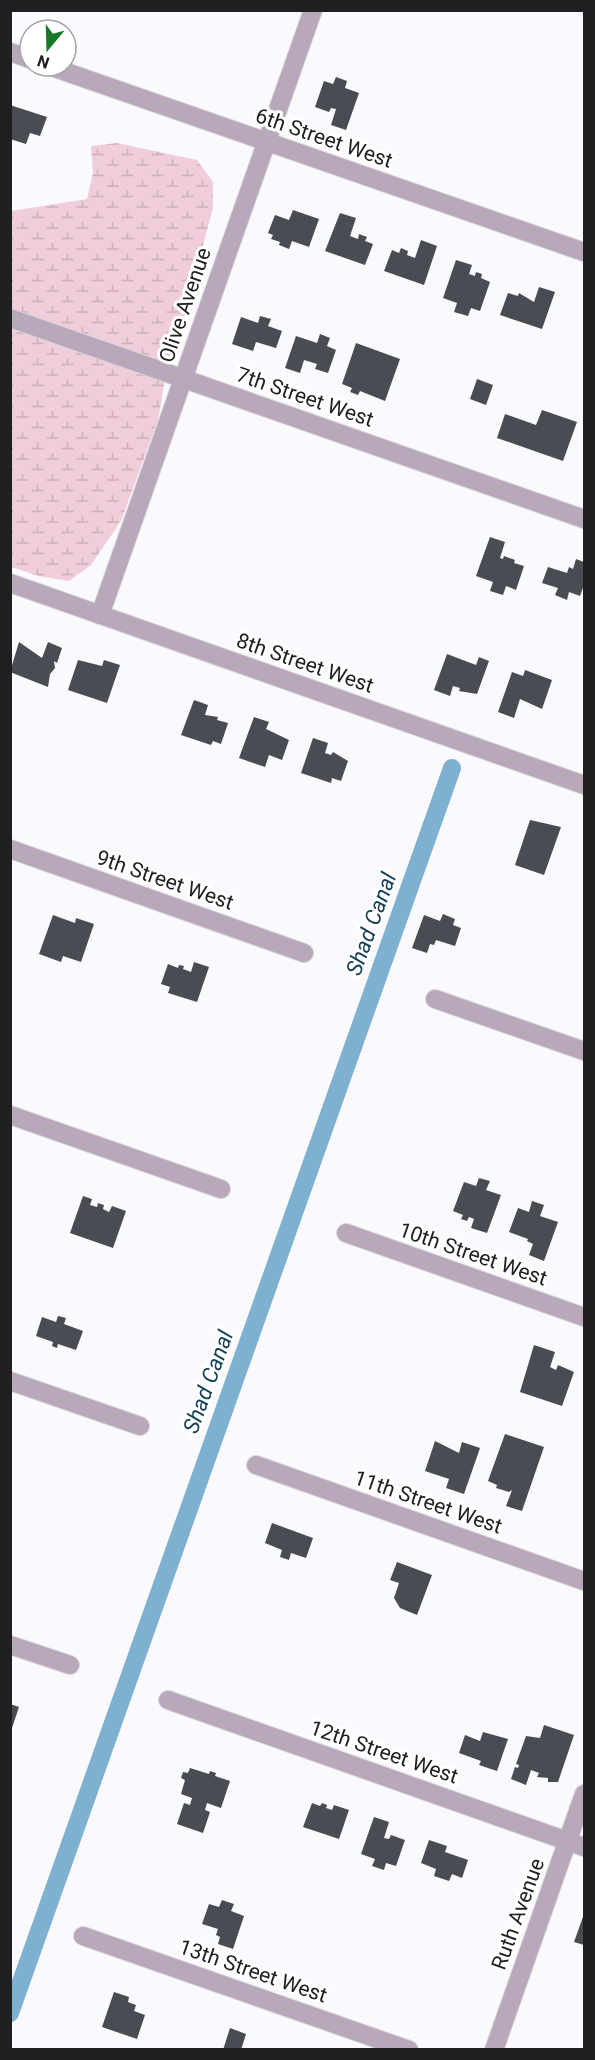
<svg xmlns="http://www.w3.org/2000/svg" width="595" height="2060" font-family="Roboto,sans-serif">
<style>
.wetland{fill:url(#wetland-marsh)}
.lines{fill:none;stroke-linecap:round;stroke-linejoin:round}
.canal{stroke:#7eb1cf;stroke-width:18}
.building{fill:#494c53}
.minor-casing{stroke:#d6d6db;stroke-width:20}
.minor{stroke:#b8a8ba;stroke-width:18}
.labels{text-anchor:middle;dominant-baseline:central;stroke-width:6;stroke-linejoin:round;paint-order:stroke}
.street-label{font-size:21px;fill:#1f1f22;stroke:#fff}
.water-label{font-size:22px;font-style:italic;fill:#174157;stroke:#fff}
</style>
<defs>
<pattern id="wetland-marsh" width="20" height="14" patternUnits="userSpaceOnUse" patternTransform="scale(1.5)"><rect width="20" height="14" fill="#efcdda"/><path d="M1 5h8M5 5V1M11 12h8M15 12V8" fill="none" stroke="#ccb0bb"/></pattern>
</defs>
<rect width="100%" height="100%" fill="#f9f9fe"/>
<path class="wetland" d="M 117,143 L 197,160 L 213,182 L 213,207 L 186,312 L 168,363 L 158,420 L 121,521 L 91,565 L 69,581 L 39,576 L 11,567 L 11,211 L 87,199 L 93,173 L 91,146 Z"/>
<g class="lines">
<path class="canal" d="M 10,2013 L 452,768"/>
</g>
<g class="building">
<path d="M 336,77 L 347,81 L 345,88 L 359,93 L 346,130 L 331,125 L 336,109 L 331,108 L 329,112 L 315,107 L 324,81 L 333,84 Z"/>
<path d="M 10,105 L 47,117 L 40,136 L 30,133 L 26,144 L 10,139 Z"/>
<path d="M 293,210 L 319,219 L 309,247 L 292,241 L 289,249 L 279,245 L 280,242 L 271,239 L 273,235 L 268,233 L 275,215 L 289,220 Z"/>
<path d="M 340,213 L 356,218 L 350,236 L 358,239 L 359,234 L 367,237 L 365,241 L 373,244 L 365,265 L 325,251 Z"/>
<path d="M 421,240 L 437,246 L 424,285 L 384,271 L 392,250 L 399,253 L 401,248 L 408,251 L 407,255 L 415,258 Z"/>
<path d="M 456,260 L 472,265 L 469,274 L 475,276 L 476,272 L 482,274 L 481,278 L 490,282 L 480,311 L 471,308 L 468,316 L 454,312 L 457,303 L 443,298 Z"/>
<path d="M 539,287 L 555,292 L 542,329 L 500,315 L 508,293 L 518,296 L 519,293 L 534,302 Z"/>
<path d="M 260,316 L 271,319 L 268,326 L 282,331 L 276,348 L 256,342 L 253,351 L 232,344 L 241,317 L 258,323 Z"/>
<path d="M 320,334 L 330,338 L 327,346 L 336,350 L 328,373 L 315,369 L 317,364 L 304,360 L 300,373 L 285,368 L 296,336 L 317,343 Z"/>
<path d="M 356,343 L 400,359 L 385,401 L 360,391 L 358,395 L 350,392 L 352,388 L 342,384 Z"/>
<path d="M 477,379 L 493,385 L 486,405 L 470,399 Z"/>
<path d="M 542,410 L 577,422 L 563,461 L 497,438 L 505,414 L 536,425 Z"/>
<path d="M 490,537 L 505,542 L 500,558 L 503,559 L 504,556 L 515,560 L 514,563 L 524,566 L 516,590 L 506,586 L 503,595 L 490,591 L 493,582 L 476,576 Z"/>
<path d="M 576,559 L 584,562 L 584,585 L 580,596 L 569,592 L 567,600 L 555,595 L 558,588 L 542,583 L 548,567 L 567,573 L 569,567 L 573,569 Z"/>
<path d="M 19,642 L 42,658 L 48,642 L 62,648 L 57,663 L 54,661 L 55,668 L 50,674 L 48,687 L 10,672 Z"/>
<path d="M 447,654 L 476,665 L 479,657 L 489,661 L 477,694 L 459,691 L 460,688 L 453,686 L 450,696 L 434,690 Z"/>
<path d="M 78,660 L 102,666 L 104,660 L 120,665 L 107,703 L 68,690 Z"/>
<path d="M 525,670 L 552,680 L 542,709 L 520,699 L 514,718 L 498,712 L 512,672 L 523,676 Z"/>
<path d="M 194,700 L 208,705 L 205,715 L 218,717 L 217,720 L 228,723 L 221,744 L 213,741 L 211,745 L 181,735 Z"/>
<path d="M 254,717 L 269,722 L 266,729 L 289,740 L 282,760 L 269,755 L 265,767 L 239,758 Z"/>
<path d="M 313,738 L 328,743 L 325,753 L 331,755 L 333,752 L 348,761 L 341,781 L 332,778 L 331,783 L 301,773 Z"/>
<path d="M 530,820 L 561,827 L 544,875 L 515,865 Z"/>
<path d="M 443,914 L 455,919 L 453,925 L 461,928 L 455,946 L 436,940 L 434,945 L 430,944 L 427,953 L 412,948 L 424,915 L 440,921 Z"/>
<path d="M 53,915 L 75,923 L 76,918 L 94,924 L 81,962 L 63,956 L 61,962 L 39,954 Z"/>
<path d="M 194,962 L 209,967 L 197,1002 L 168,993 L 170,987 L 161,984 L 168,964 L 178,968 L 179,965 L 184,966 L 183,969 L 191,972 Z"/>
<path d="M 479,1178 L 490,1181 L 486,1190 L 501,1195 L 487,1233 L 471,1228 L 474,1219 L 469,1217 L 467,1221 L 461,1219 L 463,1215 L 453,1211 L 464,1182 L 476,1186 Z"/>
<path d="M 83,1196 L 92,1199 L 90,1205 L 97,1207 L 98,1203 L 104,1205 L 103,1209 L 109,1212 L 112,1206 L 126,1211 L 113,1248 L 70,1233 Z"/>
<path d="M 532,1201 L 544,1205 L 540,1216 L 558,1222 L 544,1261 L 529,1255 L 533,1244 L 527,1241 L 528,1239 L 509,1232 L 518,1208 L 529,1212 Z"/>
<path d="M 58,1316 L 66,1318 L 64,1324 L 83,1331 L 76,1350 L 58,1344 L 57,1348 L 52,1346 L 53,1342 L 36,1336 L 42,1317 L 56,1322 Z"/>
<path d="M 534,1345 L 555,1352 L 550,1367 L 556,1370 L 558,1365 L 574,1372 L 562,1406 L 520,1392 Z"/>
<path d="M 505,1434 L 544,1447 L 522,1511 L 506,1506 L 512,1490 L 509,1492 L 496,1488 L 497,1485 L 488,1481 Z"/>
<path d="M 435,1441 L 459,1453 L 462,1442 L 480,1448 L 464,1494 L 446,1488 L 449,1479 L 425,1471 Z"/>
<path d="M 272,1523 L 313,1538 L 306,1558 L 291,1553 L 289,1560 L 280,1557 L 282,1550 L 265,1543 Z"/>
<path d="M 397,1562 L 432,1575 L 417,1615 L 400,1608 L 394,1598 L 399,1583 L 390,1580 Z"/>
<path d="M 10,1704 L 19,1707 L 11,1731 L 10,1730 Z"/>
<path d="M 544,1725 L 574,1735 L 558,1782 L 548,1782 L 548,1778 L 537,1777 L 539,1773 L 531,1770 L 526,1785 L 511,1779 L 515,1767 L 518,1768 L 519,1765 L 516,1764 L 526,1736 L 540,1738 Z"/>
<path d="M 483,1732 L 508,1739 L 497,1771 L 479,1765 L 481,1761 L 459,1753 L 465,1735 L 480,1741 Z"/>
<path d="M 190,1768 L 209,1774 L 210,1771 L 216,1773 L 215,1776 L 230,1781 L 221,1808 L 207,1803 L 205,1810 L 210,1812 L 203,1833 L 177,1824 L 184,1803 L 190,1805 L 192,1798 L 181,1794 L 185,1780 L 181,1778 L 183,1772 L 188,1773 Z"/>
<path d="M 312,1803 L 320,1806 L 322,1803 L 327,1805 L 326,1808 L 332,1810 L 334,1805 L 349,1810 L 339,1839 L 303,1827 Z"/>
<path d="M 374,1817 L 389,1822 L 384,1838 L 389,1839 L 391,1835 L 405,1840 L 396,1866 L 386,1863 L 384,1870 L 372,1866 L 375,1859 L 361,1854 Z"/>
<path d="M 429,1840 L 447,1846 L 445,1852 L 468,1860 L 462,1878 L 452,1874 L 449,1881 L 434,1876 L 436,1869 L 421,1863 Z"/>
<path d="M 222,1900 L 234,1904 L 231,1911 L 244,1916 L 233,1949 L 218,1944 L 220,1937 L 216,1935 L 218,1929 L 202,1924 L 209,1904 L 219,1907 Z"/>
<path d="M 584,1914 L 584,1945 L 574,1942 Z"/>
<path d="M 114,1992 L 129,1997 L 128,2002 L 136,2005 L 134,2011 L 145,2015 L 137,2039 L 102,2027 Z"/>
<path d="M 230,2028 L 246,2034 L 241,2050 L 223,2050 Z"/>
</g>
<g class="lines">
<g class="minor-casing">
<g id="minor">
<path d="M 10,52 L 30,59"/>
<path d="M 49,66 L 584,252"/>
<path d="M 10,318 L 584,519"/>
<path d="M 10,583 L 584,785"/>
<path d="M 100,615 L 313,10"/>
<path d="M 10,849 L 304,953"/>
<path d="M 435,999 L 584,1051"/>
<path d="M 10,1115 L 221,1189"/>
<path d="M 346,1233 L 584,1317"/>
<path d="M 10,1381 L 140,1426"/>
<path d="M 256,1465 L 584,1581"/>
<path d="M 10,1645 L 70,1665"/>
<path d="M 168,1700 L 584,1847"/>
<path d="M 83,1936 L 409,2050"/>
<path d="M 494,2050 L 584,1794"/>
</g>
</g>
<use href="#minor" class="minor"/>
</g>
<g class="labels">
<g class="street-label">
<text transform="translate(324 138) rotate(19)">6th Street West</text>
<text transform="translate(185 305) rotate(-71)">Olive Avenue</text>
<text transform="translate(305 397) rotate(19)">7th Street West</text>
<text transform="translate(305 663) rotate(19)">8th Street West</text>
<text transform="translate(165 880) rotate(19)">9th Street West</text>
<text transform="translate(473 1254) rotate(19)">10th Street West</text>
<text transform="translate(428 1502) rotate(19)">11th Street West</text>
<text transform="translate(384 1752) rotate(19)">12th Street West</text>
<text transform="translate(518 1914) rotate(-70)">Ruth Avenue</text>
<text transform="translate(253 1971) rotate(19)">13th Street West</text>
</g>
<g class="water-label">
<text transform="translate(371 924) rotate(-70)">Shad Canal</text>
<text transform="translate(208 1382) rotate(-70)">Shad Canal</text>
</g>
</g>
<rect width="595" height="2060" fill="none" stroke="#1f1f22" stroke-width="24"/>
<g transform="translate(48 48) rotate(199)"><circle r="28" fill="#ffffff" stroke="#a5a5a7" stroke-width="1.5"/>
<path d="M0-4.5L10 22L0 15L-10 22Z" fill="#177829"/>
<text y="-9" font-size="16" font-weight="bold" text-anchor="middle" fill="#1f1f22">N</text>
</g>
</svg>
